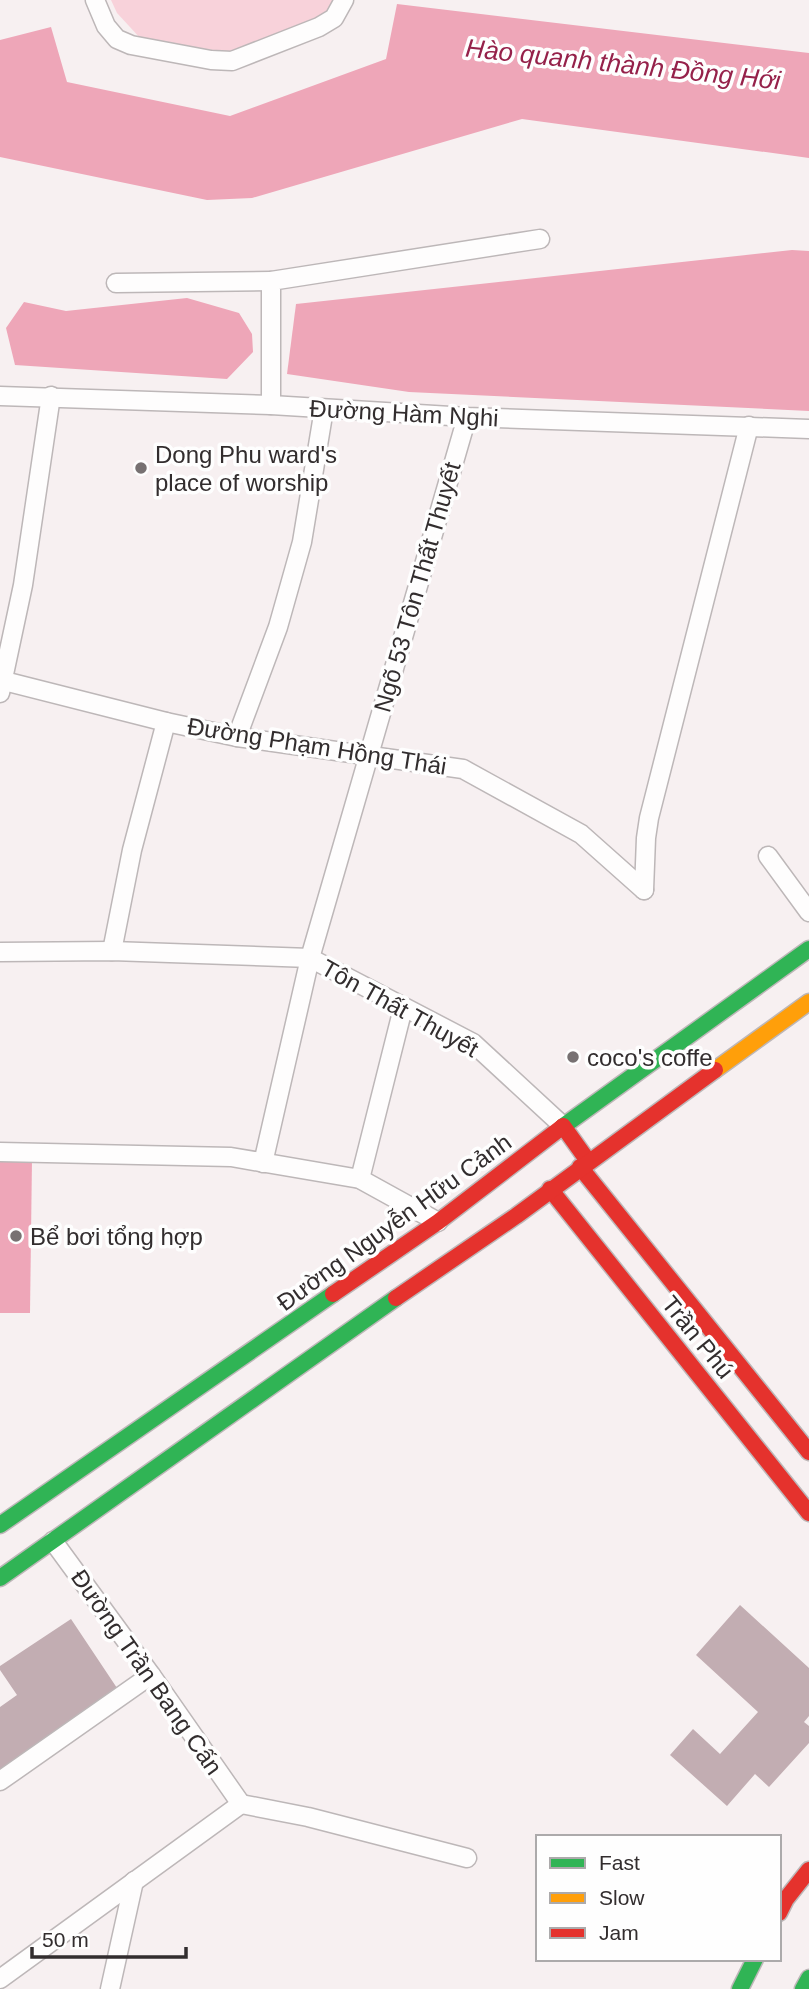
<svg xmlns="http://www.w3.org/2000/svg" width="809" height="1989" font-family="Helvetica,sans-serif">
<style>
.green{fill:#f8d2da}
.water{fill:#eea6b8}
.building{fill:#c2adb2}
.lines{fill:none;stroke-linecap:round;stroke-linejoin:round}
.street-casing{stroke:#bdb7b8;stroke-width:21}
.fast-casing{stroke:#bdb7b8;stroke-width:19}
.slow-casing{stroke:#bdb7b8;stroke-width:19}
.jam-casing{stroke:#bdb7b8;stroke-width:19}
.street{stroke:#fefdfd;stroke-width:18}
.fast{stroke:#30b455;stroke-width:16}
.slow{stroke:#ff9f0a;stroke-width:16}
.jam{stroke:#e5322d;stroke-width:16}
.poi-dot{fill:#777172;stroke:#fefefe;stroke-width:2.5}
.labels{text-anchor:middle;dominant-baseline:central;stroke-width:7;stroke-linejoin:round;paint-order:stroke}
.street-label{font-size:24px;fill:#322d2e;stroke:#fefefe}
.poi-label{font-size:24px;fill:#322d2e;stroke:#fefefe;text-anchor:start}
.water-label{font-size:26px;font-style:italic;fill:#95214a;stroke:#fefefe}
</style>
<rect width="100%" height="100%" fill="#f7f0f1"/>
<path class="green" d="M 111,0 L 335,0 L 327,12 L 306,26 L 231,53 L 141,39 L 117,13 Z"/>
<g class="water">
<path d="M 397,4 L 809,53 L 809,158 L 522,119 L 252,198 L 207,200 L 0,157 L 0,40 L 51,27 L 67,82 L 230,116 L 386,59 Z"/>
<path d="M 792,250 L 809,251 L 809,411 L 409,392 L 287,374 L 296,304 Z"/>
<path d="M 187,298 L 239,313 L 252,334 L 253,352 L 227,379 L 15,365 L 6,328 L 24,302 L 66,311 Z"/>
<path d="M 0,1158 L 32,1159 L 30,1313 L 0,1313 Z"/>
</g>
<g class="building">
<path d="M 740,1605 L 809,1668 L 809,1716 L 804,1722 L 809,1726 L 809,1743 L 769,1787 L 755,1774 L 727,1806 L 670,1755 L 693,1729 L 720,1754 L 758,1712 L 696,1655 Z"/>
<path d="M 71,1619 L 119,1691 L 0,1779 L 0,1707 L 17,1695 L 0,1670 L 0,1666 Z"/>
</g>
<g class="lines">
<g class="street-casing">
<g id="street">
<path d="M 95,0 L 106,26 L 117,39 L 131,45 L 211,60 L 232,61 L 319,27 L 334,18 L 344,0"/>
<path d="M 116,283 L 271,281"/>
<path d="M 0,396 L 271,405 L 467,417 L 809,429"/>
<path d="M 271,405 L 271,281 L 540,239"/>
<path d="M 0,680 L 166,722 L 237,737 L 463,769 L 581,834 L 644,890"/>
<path d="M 0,693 L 23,585 L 51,396"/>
<path d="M 237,737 L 278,627 L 302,542 L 324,409"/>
<path d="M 768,856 L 809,912"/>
<path d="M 644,890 L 646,838 L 649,818 L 749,426"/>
<path d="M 112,951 L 132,850 L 166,722"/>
<path d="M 0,952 L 112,951 L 310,958 L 473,1043 L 563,1126"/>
<path d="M 0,1152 L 231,1157 L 360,1179 L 438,1222"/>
<path d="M 263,1163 L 310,958 L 467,417"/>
<path d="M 360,1179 L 403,1008"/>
<path d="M 53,1541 L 151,1675 L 241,1804"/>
<path d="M 0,1781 L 151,1675"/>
<path d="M 241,1804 L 308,1817 L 467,1858"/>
<path d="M 0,1979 L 241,1804"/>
<path d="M 110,1989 L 134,1881"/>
</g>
</g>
<g class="fast-casing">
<g id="fast">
<path d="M 562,1127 L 809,949"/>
<path d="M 0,1525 L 333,1294"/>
<path d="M 0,1578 L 396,1298"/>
<path d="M 740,1989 L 755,1959"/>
<path d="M 803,1989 L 809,1978"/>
</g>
</g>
<g class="slow-casing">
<path id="slow" d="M 715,1070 L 809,1002"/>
</g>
<g class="jam-casing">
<g id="jam">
<path d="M 563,1126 L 588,1161"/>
<path d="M 580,1167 L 809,1452"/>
<path d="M 550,1189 L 809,1513"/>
<path d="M 333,1294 L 438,1222 L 562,1127"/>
<path d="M 396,1298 L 516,1216 L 715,1070"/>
<path d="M 779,1913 L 786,1899 L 809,1870"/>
</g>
</g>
<use href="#street" class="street"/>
<use href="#fast" class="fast"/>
<use href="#slow" class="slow"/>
<use href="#jam" class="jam"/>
</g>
<g class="poi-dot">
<circle cx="141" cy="468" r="7"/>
<circle cx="573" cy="1057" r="7"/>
<circle cx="16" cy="1236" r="7"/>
</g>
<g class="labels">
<g class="street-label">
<text transform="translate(404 413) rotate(3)">Đường Hàm Nghi</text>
<text transform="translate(417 587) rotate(-74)">Ngõ 53 Tôn Thất Thuyết</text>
<text transform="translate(317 746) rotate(9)">Đường Phạm Hồng Thái</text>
<text transform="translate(400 1008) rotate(29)">Tôn Thất Thuyết</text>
<text transform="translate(394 1222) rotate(-36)">Đường Nguyễn Hữu Cảnh</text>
<text transform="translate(698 1337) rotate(51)">Trần Phú</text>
<text transform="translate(147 1672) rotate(55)">Đường Trần Bang Cấn</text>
</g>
<g class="poi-label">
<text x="155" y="454">Dong Phu ward's<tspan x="155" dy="28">place of worship</tspan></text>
<text x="587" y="1057">coco's coffe</text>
<text x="30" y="1236">Bể bơi tổng hợp</text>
</g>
<g class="water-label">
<text transform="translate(623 64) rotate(6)">Hào quanh thành Đồng Hới</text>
</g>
</g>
<rect x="536" y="1835" width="245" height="126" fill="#fefefe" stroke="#acaaab" stroke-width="2"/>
<rect x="550" y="1858" width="35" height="10" fill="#30b455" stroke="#acaaab" stroke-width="2"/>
<text x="599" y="1870" font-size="21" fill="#322d2e">Fast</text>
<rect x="550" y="1893" width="35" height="10" fill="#ff9f0a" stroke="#acaaab" stroke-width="2"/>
<text x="599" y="1905" font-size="21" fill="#322d2e">Slow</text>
<rect x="550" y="1928" width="35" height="10" fill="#e5322d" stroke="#acaaab" stroke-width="2"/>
<text x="599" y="1940" font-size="21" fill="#322d2e">Jam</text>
<path d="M32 1947v10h154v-10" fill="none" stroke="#322d2e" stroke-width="3.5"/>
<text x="42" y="1947" font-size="21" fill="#322d2e" stroke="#fefefe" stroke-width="5" paint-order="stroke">50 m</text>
</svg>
